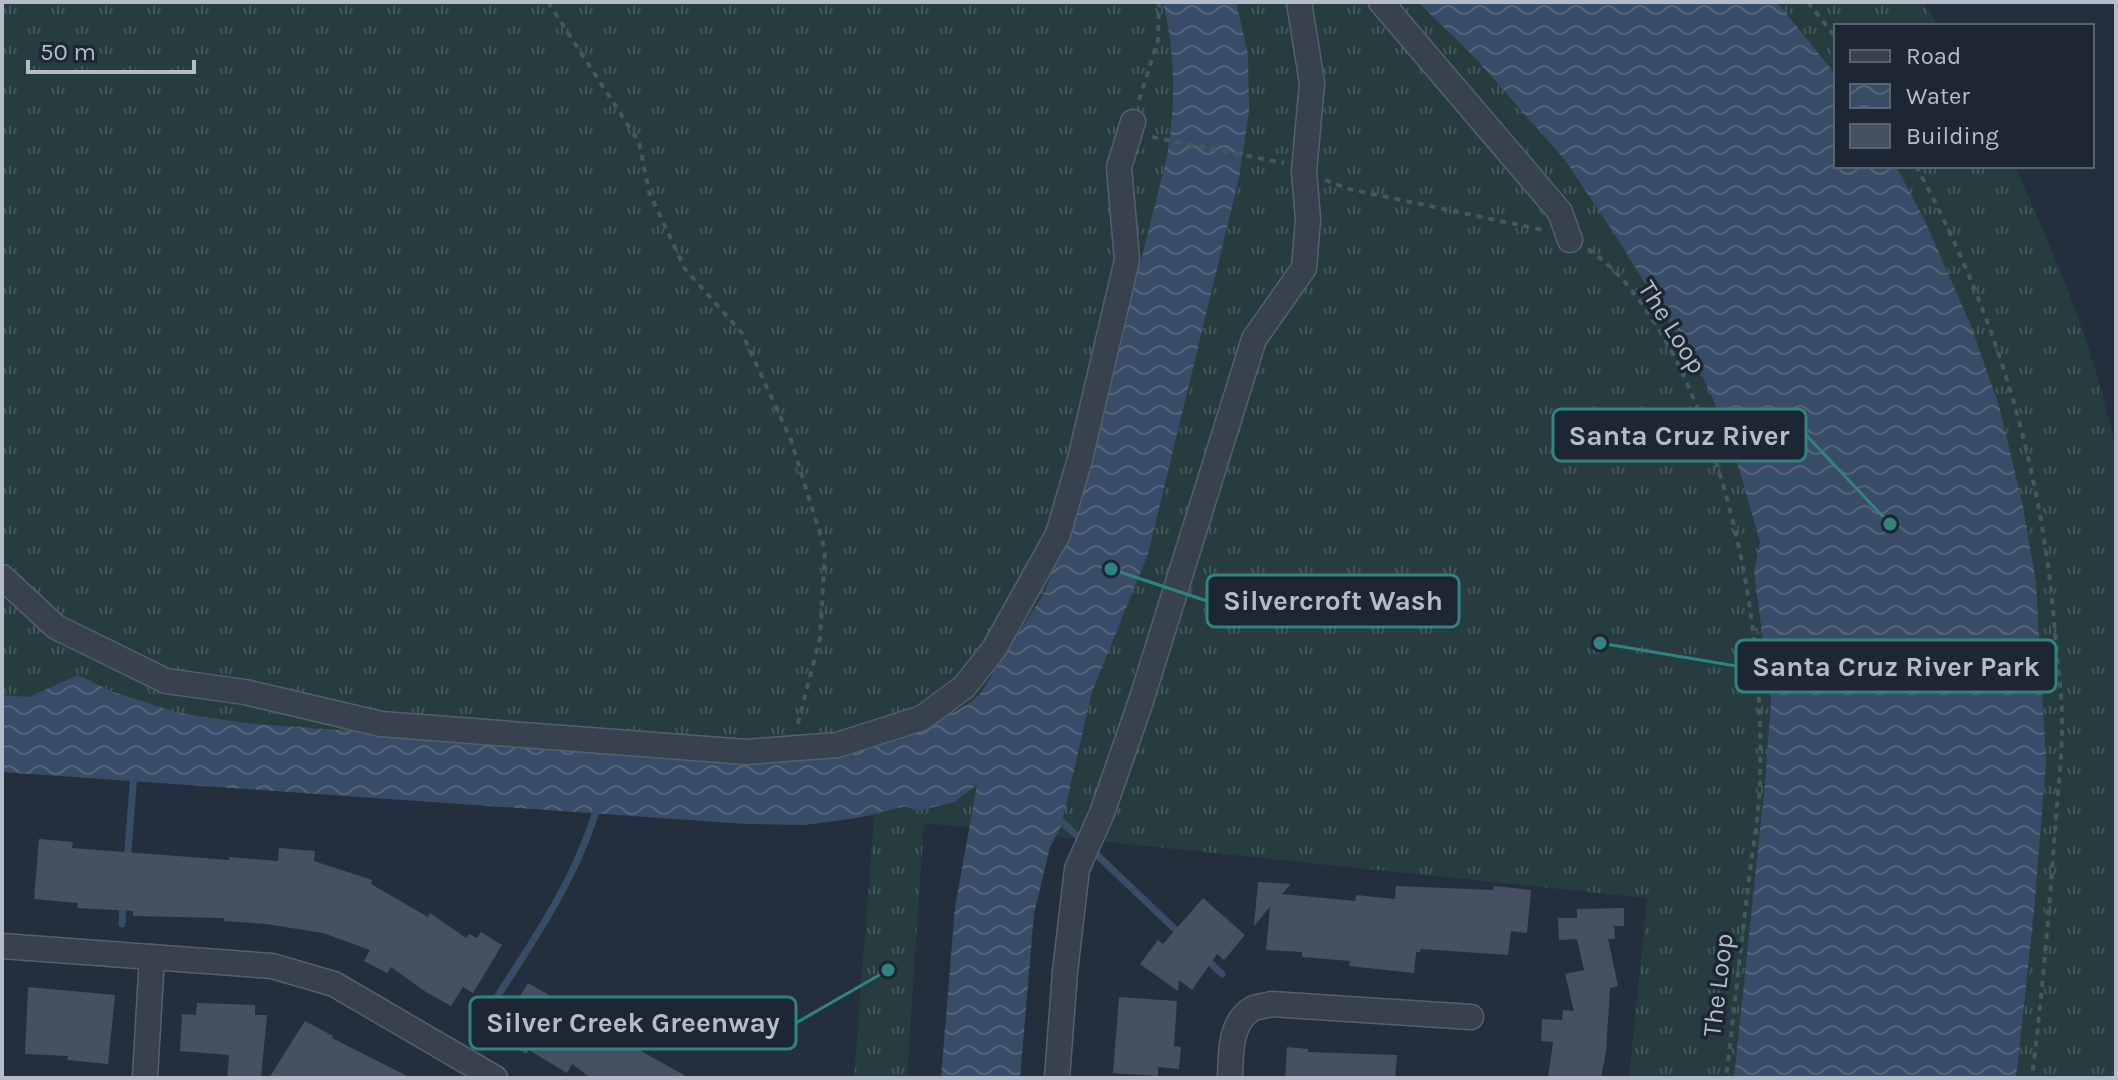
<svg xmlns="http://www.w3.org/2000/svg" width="2118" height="1080" font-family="Karla,sans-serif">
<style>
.grass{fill:url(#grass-tufts)}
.water{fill:url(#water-waves)}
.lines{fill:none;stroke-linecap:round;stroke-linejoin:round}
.stream{stroke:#394c67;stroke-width:7}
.building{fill:#455162}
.minor-casing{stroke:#565f6c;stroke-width:27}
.path{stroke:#44595c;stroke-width:4;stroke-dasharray:6 6;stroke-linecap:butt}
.minor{stroke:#38414e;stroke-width:24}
.labels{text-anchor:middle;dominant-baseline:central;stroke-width:7;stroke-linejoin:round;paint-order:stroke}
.street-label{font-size:26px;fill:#b4bcc9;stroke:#1d2633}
.leader{fill:none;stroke:#308480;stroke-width:3}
.callout-dot{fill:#308480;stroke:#1d2633;stroke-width:3}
.callout{fill:#1d2633;stroke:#308480;stroke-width:3}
.callout-label{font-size:28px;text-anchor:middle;font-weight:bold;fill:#b4bcc9}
</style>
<defs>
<pattern id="grass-tufts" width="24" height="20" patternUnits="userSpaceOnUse" patternTransform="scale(2)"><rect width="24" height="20" fill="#263c3f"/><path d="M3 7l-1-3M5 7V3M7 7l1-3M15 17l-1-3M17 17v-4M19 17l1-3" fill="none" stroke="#435659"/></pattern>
<pattern id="water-waves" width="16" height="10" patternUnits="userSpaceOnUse" patternTransform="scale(2)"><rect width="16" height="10" fill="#394c67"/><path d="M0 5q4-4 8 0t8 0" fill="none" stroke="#53647b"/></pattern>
</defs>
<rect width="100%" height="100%" fill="#242f3e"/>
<path class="grass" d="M 2,2 L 1923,2 L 1938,26 L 1836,26 L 1836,166 L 2015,166 C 2056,259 2097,351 2116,452 L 2116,1078 L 1629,1078 L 1647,898 L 924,823 L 907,1078 L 854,1078 L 874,817 L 5,739 L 2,732 Z"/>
<g class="water">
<path d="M 1163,2 L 1236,2 L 1248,54 L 1249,112 L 1239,178 L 1148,554 L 1092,692 L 1061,826 L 1050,847 L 1034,914 L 1020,1078 L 941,1078 L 955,907 L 977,785 L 954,802 L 917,811 L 906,806 L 856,818 L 805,825 L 746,824 L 2,772 L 2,695 L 29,697 L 78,675 L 113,692 L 179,713 L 245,723 L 752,761 C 794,760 842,760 882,744 C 889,741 894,733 902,730 C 931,720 957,716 980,694 L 1044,593 L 1080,503 L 1166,161 C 1176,105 1176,58 1163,2 Z"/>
<path d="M 1418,2 L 1777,2 L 1836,75 L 1836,166 L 1896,166 L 1925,221 L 1971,326 L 1999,406 L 2023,506 L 2036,583 L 2046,761 L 2034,912 L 2016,1078 L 1734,1078 L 1765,783 L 1771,701 L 1754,571 L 1760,542 L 1742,479 L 1728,434 L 1705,381 L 1617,238 L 1565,160 L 1475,58 Z"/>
</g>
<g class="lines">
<g class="stream">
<path d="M 1056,816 L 1180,934"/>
<path d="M 127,862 L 134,774"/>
<path d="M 122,924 L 123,902"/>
<path d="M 1206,959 L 1222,974"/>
<path d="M 476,1030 C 520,959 574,888 597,807"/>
</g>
</g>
<g class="building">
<path d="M 39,839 L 73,842 L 72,848 L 229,860 L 229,857 L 278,861 L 279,848 L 315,851 L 314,861 L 372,880 L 371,884 L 428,917 L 430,913 L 466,938 L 469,934 L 477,938 L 481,932 L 502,945 L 473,993 L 463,987 L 451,1006 L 426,992 L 391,967 L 387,973 L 364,961 L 370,950 L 323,933 L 266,924 L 224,921 L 224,918 L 133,916 L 133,911 L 77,908 L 78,903 L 34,899 Z"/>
<path d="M 1258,882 L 1291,884 L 1282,894 L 1355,901 L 1356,895 L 1395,899 L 1396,886 L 1493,890 L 1494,886 L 1531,890 L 1527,933 L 1511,931 L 1508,955 L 1421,949 L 1420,952 L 1416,952 L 1414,973 L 1349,966 L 1350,961 L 1302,957 L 1302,952 L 1266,950 L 1270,907 L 1254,926 Z"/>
<path d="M 1203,898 L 1245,935 L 1224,960 L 1217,954 L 1192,990 L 1179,980 L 1178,991 L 1140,964 L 1158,940 L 1163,944 Z"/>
<path d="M 1624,908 L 1624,926 L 1614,926 L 1615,939 L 1608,939 L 1618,986 L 1610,988 L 1606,1052 L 1601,1078 L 1548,1078 L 1553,1042 L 1541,1041 L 1542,1019 L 1562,1020 L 1563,1010 L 1574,1011 L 1565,974 L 1584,970 L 1577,939 L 1559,940 L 1558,918 L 1577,918 L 1577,909 Z"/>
<path d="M 528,983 L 566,1005 L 570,998 L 601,1016 L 595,1025 L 689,1078 L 591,1078 L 572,1064 L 567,1073 L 529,1050 L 526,1054 L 507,1041 L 514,1028 L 505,1020 Z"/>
<path d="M 28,987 L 115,995 L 108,1064 L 67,1060 L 68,1056 L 25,1054 Z"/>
<path d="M 1119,997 L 1177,1001 L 1174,1046 L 1181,1047 L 1179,1069 L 1158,1067 L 1158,1076 L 1113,1073 Z"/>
<path d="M 197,1003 L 255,1005 L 255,1015 L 267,1015 L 261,1078 L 227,1078 L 229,1055 L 180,1051 L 182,1014 L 196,1015 Z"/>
<path d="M 305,1021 L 333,1036 L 332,1038 L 411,1078 L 269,1078 Z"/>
<path d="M 1287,1047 L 1308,1049 L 1308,1052 L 1397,1055 L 1395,1078 L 1285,1078 Z"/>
</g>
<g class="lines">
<g class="minor-casing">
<g id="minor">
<path d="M 1381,2 L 1560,212 L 1570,240"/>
<path d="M 2,577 L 56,627 L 166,681 L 245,692 L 381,724 L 746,752 L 837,745 L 922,718 L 964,687 L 994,649 L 1058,534 L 1080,459 L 1127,260 L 1119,167 L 1133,122"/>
<path d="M 2,946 L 272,966 L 334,984 L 495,1078"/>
<path d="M 145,1078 L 152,957"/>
<path d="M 1057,1078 L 1065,972 L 1077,869 L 1102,813 L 1141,701 L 1254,339 L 1304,268 L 1308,219 L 1304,171 L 1312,83 L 1299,2"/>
<path d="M 1230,1078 C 1231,1055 1229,1023 1252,1009 C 1257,1006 1266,1006 1271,1004 L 1471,1017"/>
</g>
</g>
<g class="path">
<path d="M 548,2 L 639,142 L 649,192 L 685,269 L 742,333 L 791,440 L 825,550 L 820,638 L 797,727"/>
<path d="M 1808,2 L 1836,38"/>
<path d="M 1139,100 L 1158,40 L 1159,2"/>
<path d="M 1152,137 L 1284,163"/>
<path d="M 1916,166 C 1998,316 2044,473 2056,644 C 2058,672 2063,700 2062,728 C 2062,762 2057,797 2055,831 C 2049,914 2042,996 2032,1078"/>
<path d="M 1325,180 L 1349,189 L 1543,230"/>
<path d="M 1588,249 C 1640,284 1680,360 1701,418 C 1744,534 1763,652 1760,776 C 1760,810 1753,845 1749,879 C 1741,945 1734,1012 1726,1078"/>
</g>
<use href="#minor" class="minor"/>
</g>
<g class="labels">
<g class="street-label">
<text transform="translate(1672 327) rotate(58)">The Loop</text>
<text transform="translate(1718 985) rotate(-83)">The Loop</text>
</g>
</g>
<path class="leader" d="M1890 524L1806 435M1111 569L1207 601M1600 643L1736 666M888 970L796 1023"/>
<g class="callout-dot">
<circle cx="1890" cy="524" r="8"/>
<circle cx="1111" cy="569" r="8"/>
<circle cx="1600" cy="643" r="8"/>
<circle cx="888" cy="970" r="8"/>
</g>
<g class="callout">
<rect x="1553" y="409" width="253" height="52" rx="8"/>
<rect x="1207" y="575" width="252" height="52" rx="8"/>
<rect x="1736" y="640" width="320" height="52" rx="8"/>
<rect x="470" y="997" width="326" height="52" rx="8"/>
</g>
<g class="callout-label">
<text x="1679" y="445">Santa Cruz River</text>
<text x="1333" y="610">Silvercroft Wash</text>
<text x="1896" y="676">Santa Cruz River Park</text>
<text x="633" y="1032">Silver Creek Greenway</text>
</g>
<rect width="2118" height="1080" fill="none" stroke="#b4bcc9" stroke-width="8"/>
<rect x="1834" y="24" width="260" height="144" fill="#1d2633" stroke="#59626f" stroke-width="2"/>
<rect x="1850" y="50" width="40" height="12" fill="#38414e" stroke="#59626f" stroke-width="2"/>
<text x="1906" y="64" font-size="24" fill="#b4bcc9">Road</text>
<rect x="1850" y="84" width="40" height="24" fill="url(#water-waves)" stroke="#59626f" stroke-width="2"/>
<text x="1906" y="104" font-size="24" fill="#b4bcc9">Water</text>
<rect x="1850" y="124" width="40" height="24" fill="#455162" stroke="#59626f" stroke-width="2"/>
<text x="1906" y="144" font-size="24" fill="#b4bcc9">Building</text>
<path d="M28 60v12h166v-12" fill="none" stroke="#b4bcc9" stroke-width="4"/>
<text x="40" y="60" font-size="24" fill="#b4bcc9" stroke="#1d2633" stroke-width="6" paint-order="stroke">50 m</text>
</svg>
